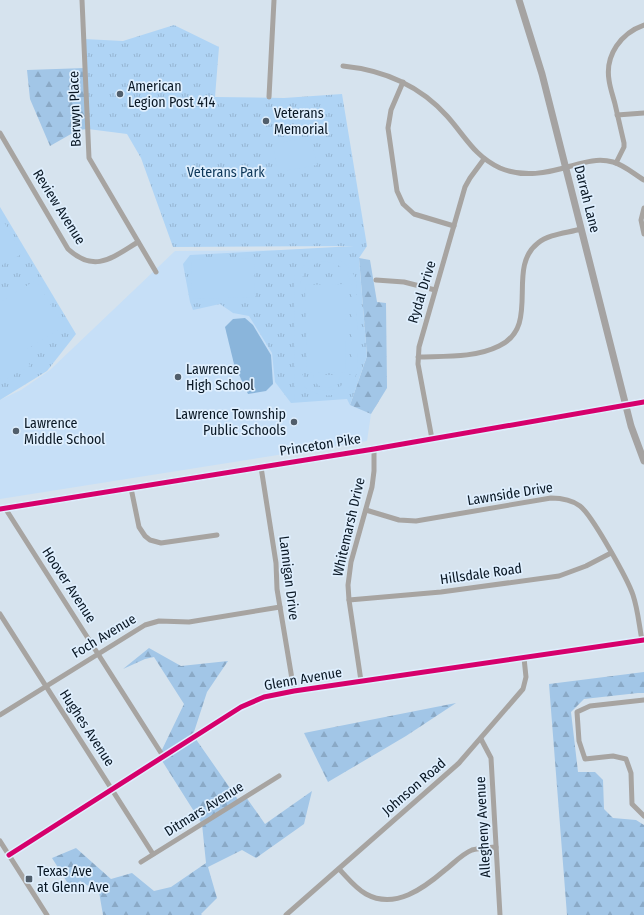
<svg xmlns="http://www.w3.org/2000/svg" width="644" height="915" font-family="'Fira Sans Condensed',sans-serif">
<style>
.built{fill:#c6dff7}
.forest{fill:url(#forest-firs)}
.park{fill:url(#park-tufts)}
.pitch{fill:#afd4f5;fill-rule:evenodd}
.water{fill:#8ab5db}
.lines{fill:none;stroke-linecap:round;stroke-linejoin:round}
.street{stroke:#a7a4a1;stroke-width:5}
.secondary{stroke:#a5a3a2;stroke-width:7}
.cycleway-casing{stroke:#dfeffe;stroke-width:8}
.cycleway{stroke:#d6006c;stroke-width:5}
.poi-dot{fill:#515e6b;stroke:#dfeffe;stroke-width:1.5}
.labels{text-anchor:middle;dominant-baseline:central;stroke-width:3.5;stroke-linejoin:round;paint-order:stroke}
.poi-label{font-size:14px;fill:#091724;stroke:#dfeffe;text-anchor:start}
.street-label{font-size:14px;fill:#091724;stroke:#dfeffe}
.park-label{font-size:14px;fill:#0d3759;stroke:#dfeffe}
</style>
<defs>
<pattern id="forest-firs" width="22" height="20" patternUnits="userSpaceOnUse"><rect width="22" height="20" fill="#a2c6e7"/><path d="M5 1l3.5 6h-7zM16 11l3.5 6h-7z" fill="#8aa9c6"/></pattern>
<pattern id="park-tufts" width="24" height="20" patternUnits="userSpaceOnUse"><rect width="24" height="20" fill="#afd4f5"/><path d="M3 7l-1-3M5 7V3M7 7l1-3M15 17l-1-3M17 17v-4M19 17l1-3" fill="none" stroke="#95b5d2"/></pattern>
</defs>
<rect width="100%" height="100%" fill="#d6e3ee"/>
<path class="built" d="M 337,250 L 350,404 L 371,414 L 367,441 L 0,499 L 0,400 L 21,390 L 50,370 L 175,251 Z"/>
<g class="forest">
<path d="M 85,68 L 88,129 L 78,130 L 50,146 L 30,99 L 27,70 Z"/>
<path d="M 359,258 L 370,260 L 377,302 L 386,303 L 387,388 L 371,414 L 350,405 L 367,356 Z"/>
<path d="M 149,648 L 181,666 L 228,661 L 207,692 L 193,735 L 239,801 L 246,797 L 265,824 L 312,791 L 304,824 L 256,858 L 242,850 L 208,867 L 217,898 L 201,914 L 202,915 L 103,915 L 99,892 L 80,881 L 72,890 L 52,858 L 76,848 L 111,879 L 132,873 L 154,891 L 171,887 L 206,863 L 202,824 L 159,756 L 184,704 L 154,657 L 145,659 L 123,669 Z"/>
<path d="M 644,672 L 644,693 L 638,693 L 584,699 L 571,712 L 578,772 L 595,772 L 603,780 L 604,809 L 613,818 L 636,820 L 644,825 L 644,915 L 567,915 L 549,684 Z"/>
<path d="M 456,703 L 406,736 L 328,782 L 304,733 Z"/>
</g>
<g class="park">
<path d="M 174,25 L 219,47 L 215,97 L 284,98 L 342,94 L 367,246 L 359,258 L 367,356 L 350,405 L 347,399 L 291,403 L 275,382 L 272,353 L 249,316 L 233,313 L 220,304 L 193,310 L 190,302 L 183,264 L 190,255 L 354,246 L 173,247 L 141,158 L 127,134 L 88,129 L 84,39 L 123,41 Z"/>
<path d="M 0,207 L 76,334 L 47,371 L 0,400 Z"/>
</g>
<g class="pitch">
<path d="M 311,137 L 317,165 L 278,172 L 273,144 Z"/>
<path d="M 0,215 L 22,254 L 0,266 Z"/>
<path d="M 318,257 C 336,255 350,263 356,280 L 358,362 C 358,396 323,406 300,383 L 300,401 L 295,401 L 294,274 L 297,274 L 306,263 ZM 320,262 C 336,260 349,270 352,286 L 352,371 C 341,399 309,396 300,369 L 300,284 C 303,273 308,266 320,262 Z"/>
<path d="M 254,258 L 255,297 L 192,299 L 191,260 Z"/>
<path d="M 36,280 L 64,327 L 24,351 L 30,366 L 2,381 L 0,378 L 0,302 Z"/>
<path d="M 345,284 L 346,372 L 307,373 L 305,285 Z"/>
<path d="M 313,375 L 341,375 L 337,384 L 328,388 C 319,388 314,383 313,375 Z"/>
</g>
<path class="water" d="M 245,318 L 253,325 L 271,355 L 273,384 L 266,391 L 248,394 L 234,364 L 225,327 L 233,319 Z"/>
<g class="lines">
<g class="street">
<path d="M 82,0 L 89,158 L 156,272"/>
<path d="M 343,66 C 383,70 420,86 447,116 C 465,136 474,156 500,168 C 524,178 547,173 571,166 C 585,162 598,158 613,162 C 624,165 634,174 644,180"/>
<path d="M 403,82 L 391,110 L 388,128 L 397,191 L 403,204 L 414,214 L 454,226"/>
<path d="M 269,97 L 274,0"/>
<path d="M 617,115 L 644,113"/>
<path d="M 0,133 L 68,249 C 95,274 113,257 138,242"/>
<path d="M 616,163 L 624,147 L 624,143 C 621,130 618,117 615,104 C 613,96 610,88 609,80 C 605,55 621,33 644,25"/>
<path d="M 644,208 L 641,220 L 644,234"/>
<path d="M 376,280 L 404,282 L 435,290"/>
<path d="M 418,357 C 445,356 475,358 499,346 C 542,326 505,268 538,243 C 549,234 567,233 581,229"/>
<path d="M 432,439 L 418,364 L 419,347 L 465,187 L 470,178 L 484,159"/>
<path d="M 261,467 L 276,563 L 277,589 L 294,691"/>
<path d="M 131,488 L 139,527 L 145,536 L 150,540 L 161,543 L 217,535"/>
<path d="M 5,508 L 163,756"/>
<path d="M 366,510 L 399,520 L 416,521 L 551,498 C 562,498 572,500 580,506 C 592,515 628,580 633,595 C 638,610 639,625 642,640"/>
<path d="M 349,600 L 441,592 L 559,576 L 586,566 L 611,553"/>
<path d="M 0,614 L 153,854"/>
<path d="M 361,681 L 349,600 L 348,585 L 351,562 L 372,487 L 374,471 L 374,449"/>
<path d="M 644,700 L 590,706 L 577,712 L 579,741 L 585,759 L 613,756 L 626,759 L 631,773 L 632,804 L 644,816"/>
<path d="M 0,715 L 145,625 L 159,621 L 189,622 L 280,607"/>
<path d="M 481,739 L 491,758 L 500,915"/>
<path d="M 0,841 L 47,915"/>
<path d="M 9,855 L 241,707 L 264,697 L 294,691 L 644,640"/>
<path d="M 141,862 L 279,776"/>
<path d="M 339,869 C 347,877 355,888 366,894 C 395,910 424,888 445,870 C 453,864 462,854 472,850 C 479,848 488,848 496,847"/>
<path d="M 286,915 L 459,763 L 523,689 L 526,677 L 524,658"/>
</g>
<g class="secondary">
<path d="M 519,0 L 542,74 L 631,426 L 644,461"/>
<path d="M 0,509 L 374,449 L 644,402"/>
</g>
<g class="cycleway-casing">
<g id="cycleway">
<path d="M 0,509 L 374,449 L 644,402"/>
<path d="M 9,855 L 241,707 L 264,697 L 294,691 L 644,640"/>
</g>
</g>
<use href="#cycleway" class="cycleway"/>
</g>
<g class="poi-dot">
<circle cx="120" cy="94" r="4"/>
<circle cx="266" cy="121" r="4"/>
<circle cx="178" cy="377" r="4"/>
<circle cx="294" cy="422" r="4"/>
<circle cx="16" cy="431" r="4"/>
<rect x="25" y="875" width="8" height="8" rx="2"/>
</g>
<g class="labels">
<g class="poi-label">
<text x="128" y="86">American<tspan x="128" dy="16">Legion Post 414</tspan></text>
<text x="274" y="113">Veterans<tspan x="274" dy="16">Memorial</tspan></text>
<text x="186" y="369">Lawrence<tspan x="186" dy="16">High School</tspan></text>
<text x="286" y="414" text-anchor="end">Lawrence Township<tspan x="286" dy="16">Public Schools</tspan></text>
<text x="24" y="423">Lawrence<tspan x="24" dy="16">Middle School</tspan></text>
<text x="37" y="871">Texas Ave<tspan x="37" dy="16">at Glenn Ave</tspan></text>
</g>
<g class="street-label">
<text transform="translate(75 109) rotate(-92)">Berwyn Place</text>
<text transform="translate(587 199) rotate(76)">Darrah Lane</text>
<text transform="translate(59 207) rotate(58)">Review Avenue</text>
<text transform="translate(422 292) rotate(-73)">Rydal Drive</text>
<text transform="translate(320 445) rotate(-9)">Princeton Pike</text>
<text transform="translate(510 494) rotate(-9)">Lawnside Drive</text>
<text transform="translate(349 527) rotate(-77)">Whitemarsh Drive</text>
<text transform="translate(481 574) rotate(-8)">Hillsdale Road</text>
<text transform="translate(289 578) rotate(83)">Lannigan Drive</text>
<text transform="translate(69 585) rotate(57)">Hoover Avenue</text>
<text transform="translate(104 636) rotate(-31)">Foch Avenue</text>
<text transform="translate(303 679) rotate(-10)">Glenn Avenue</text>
<text transform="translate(87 728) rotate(57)">Hughes Avenue</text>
<text transform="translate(414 787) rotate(-41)">Johnson Road</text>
<text transform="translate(204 809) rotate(-32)">Ditmars Avenue</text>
<text transform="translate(483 827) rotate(-93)">Allegheny Avenue</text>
</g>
<g class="park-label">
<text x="226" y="172">Veterans Park</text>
</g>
</g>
</svg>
